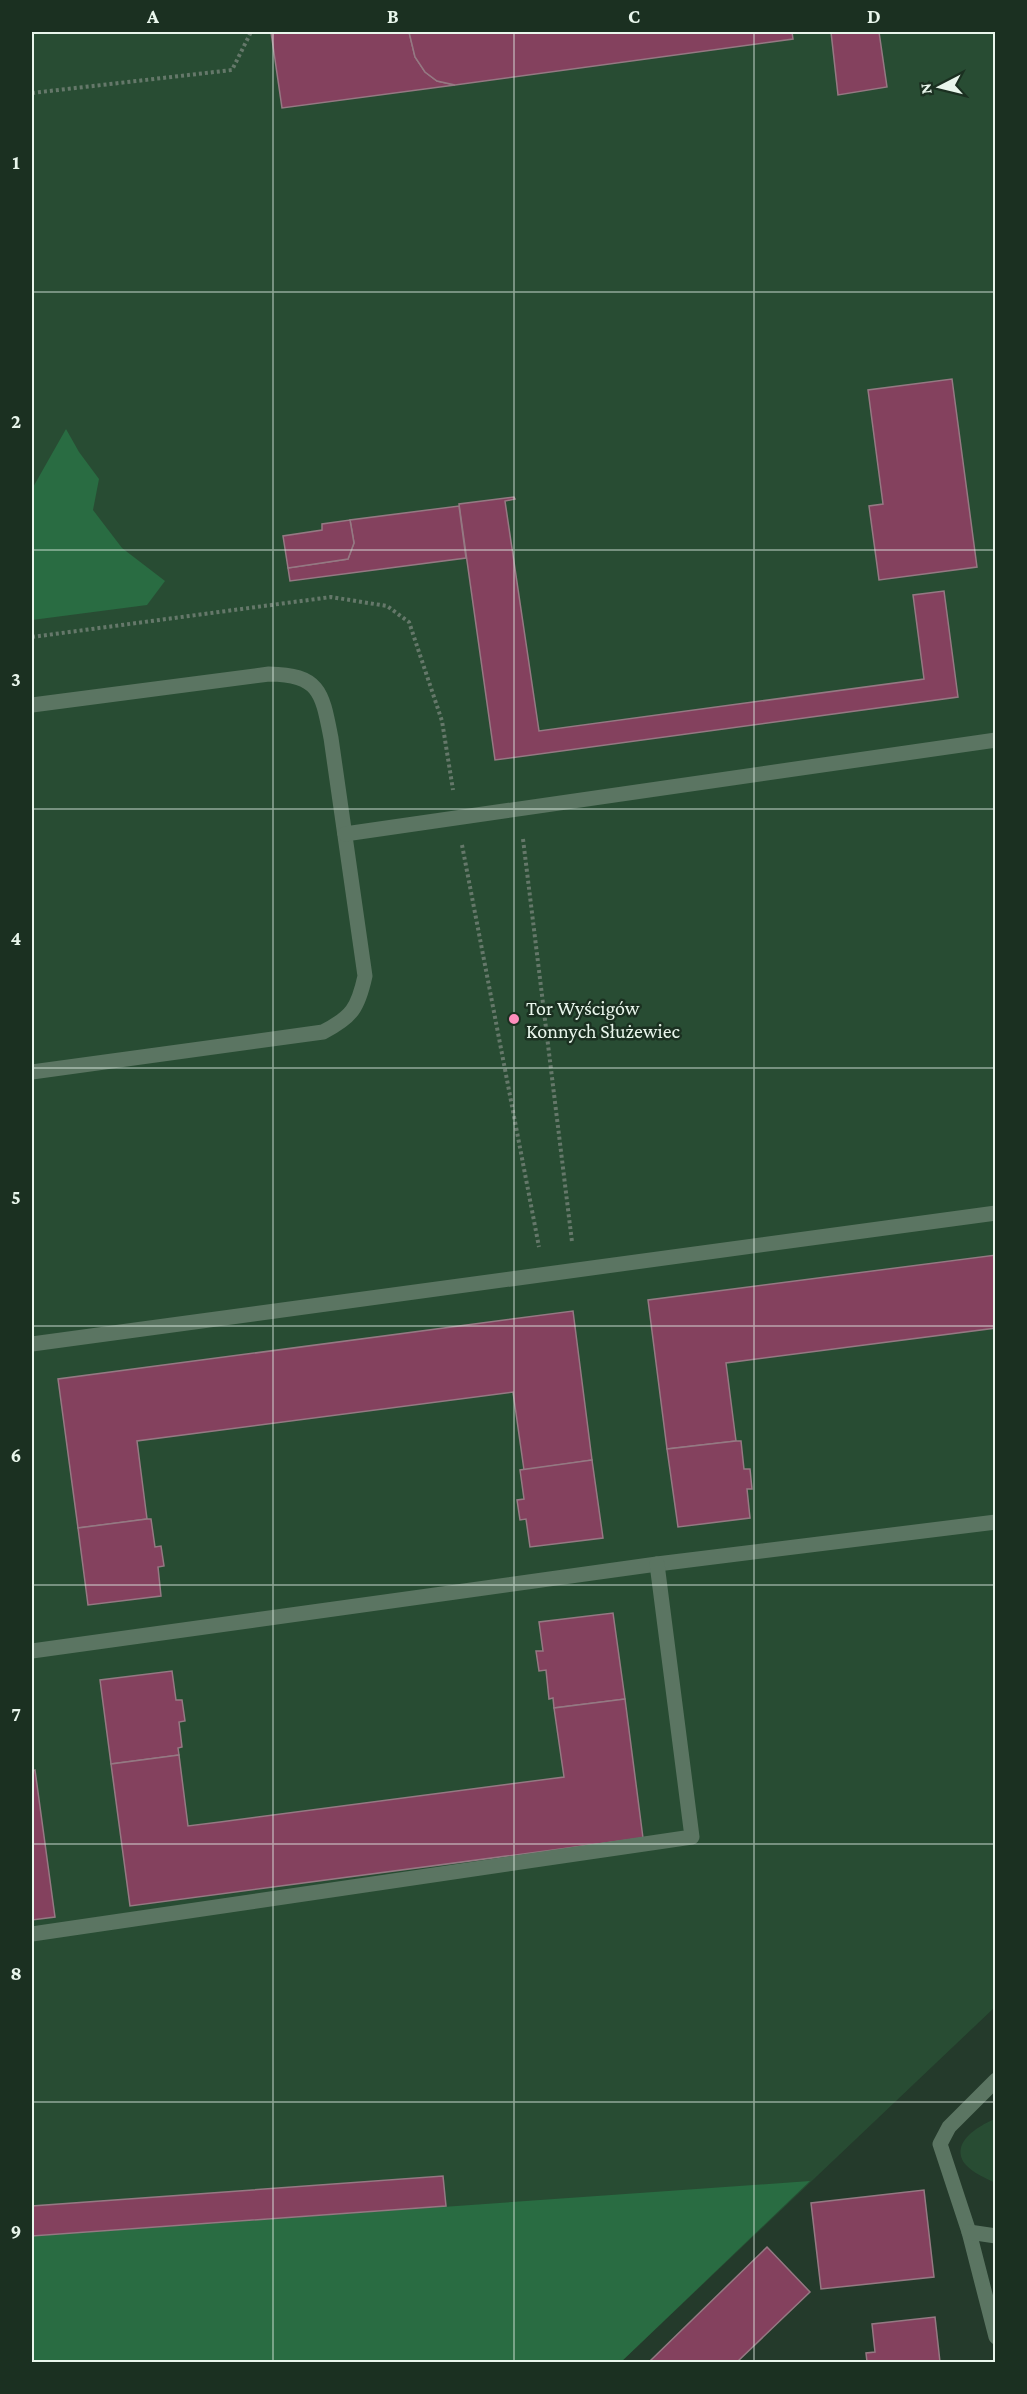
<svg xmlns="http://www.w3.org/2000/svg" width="1027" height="2394" font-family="'Crimson Pro',serif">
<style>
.green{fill:#284c33}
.forest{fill:#296c42}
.building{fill:#84415e;stroke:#957983;stroke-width:1.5}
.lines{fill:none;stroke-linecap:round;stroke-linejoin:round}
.path{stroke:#65786a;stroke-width:4;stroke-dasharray:3 3;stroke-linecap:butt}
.minor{stroke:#5b7562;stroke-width:15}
.grid{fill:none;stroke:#e9f6ec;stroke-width:1.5;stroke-opacity:0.55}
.poi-dot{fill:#fe8ebd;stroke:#1b3021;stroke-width:2}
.labels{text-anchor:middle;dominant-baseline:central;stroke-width:5;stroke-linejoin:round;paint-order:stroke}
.poi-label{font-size:20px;fill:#e9f6ec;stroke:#1b3021;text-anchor:start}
.neatline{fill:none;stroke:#e9f6ec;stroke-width:2}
.grid-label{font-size:20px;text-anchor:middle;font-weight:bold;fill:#e9f6ec}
</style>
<rect width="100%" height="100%" fill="#243a2b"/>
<g class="green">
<path d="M 32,32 L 995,32 L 995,2007 L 621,2362 L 32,2362 Z"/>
<path d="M 995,2119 L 995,2183 C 986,2178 973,2173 966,2165 C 948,2143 980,2125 995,2119 Z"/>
</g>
<g class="forest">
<path d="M 66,429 L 79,452 L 99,479 L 93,510 L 122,548 L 165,581 L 147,605 L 32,620 L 32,489 Z"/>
<path d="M 810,2181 L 621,2362 L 32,2362 L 32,2236 Z"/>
</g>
<g class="building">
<path d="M 271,32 L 409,32 L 415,57 L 425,72 L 437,81 L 455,85 L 282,108 Z"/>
<path d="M 409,32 L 792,32 L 793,39 L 455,85 L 437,81 L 425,72 L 415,57 Z"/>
<path d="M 831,32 L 879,32 L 887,87 L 838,95 Z"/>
<path d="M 952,379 L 977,567 L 879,580 L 869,506 L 883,504 L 868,390 Z"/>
<path d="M 514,497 L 515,499 L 505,501 L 539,731 L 924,679 L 913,595 L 944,591 L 958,697 L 495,760 L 459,504 Z"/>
<path d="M 459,506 L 466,558 L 290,581 L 288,568 L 348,559 L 354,543 L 350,520 Z"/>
<path d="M 350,520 L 354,543 L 348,559 L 288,568 L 283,536 L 322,530 L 322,524 Z"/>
<path d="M 996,1255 L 996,1328 L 726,1363 L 736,1441 L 667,1449 L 648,1300 Z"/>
<path d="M 573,1311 L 592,1460 L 524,1470 L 513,1392 L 137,1441 L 147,1519 L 78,1528 L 58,1379 Z"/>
<path d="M 736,1441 L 741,1441 L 744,1469 L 750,1469 L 752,1489 L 747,1489 L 750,1518 L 678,1527 L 667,1449 Z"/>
<path d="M 592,1460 L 603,1538 L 530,1547 L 526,1519 L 520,1520 L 517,1500 L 524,1499 L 520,1470 Z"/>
<path d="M 147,1519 L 151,1519 L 155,1547 L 161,1546 L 164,1566 L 158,1567 L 161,1596 L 88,1605 L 78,1528 Z"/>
<path d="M 613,1613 L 625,1699 L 554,1708 L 553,1698 L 549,1699 L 546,1670 L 539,1671 L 536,1651 L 543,1651 L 539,1622 Z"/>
<path d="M 172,1671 L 176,1700 L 182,1700 L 185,1721 L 179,1722 L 182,1747 L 178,1748 L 179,1755 L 111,1764 L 100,1680 Z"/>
<path d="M 625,1699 L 643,1838 L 130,1906 L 111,1764 L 179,1755 L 188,1826 L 220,1822 L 564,1777 L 554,1708 Z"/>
<path d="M 35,1770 L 55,1917 L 32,1920 L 32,1771 Z"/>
<path d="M 443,2176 L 446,2206 L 32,2236 L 32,2206 Z"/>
<path d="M 924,2190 L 934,2277 L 821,2289 L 811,2203 Z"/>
<path d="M 767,2247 L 810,2292 L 737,2362 L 649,2362 Z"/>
<path d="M 935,2317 L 940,2362 L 867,2362 L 866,2353 L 875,2352 L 872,2324 Z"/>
</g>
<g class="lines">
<g class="path">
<path d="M 32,93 L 232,70 L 251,32"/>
<path d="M 32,637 L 331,597 L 387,606 L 409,622 L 442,721 L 453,790"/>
<path d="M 523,839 L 572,1242"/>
<path d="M 462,845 L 539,1247"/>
</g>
<g class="minor">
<path d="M 32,705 L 269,674 C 320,675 322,692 331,738 L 365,976 C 358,1008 352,1017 323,1032 L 32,1072"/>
<path d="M 345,834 L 996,740"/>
<path d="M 32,1344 L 996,1213"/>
<path d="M 32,1651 L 657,1564 L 996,1522"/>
<path d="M 32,1934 L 692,1837 L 657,1564"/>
<path d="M 996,2080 L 949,2127 L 940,2144 L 969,2232 L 996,2337"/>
<path d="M 969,2232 L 996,2236"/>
</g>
</g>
<path class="grid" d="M 273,32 L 273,2362M 514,32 L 514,2362M 754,32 L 754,2362M 32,292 L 996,292M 32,550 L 996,550M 32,809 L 996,809M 32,1068 L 996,1068M 32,1326 L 996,1326M 32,1585 L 996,1585M 32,1844 L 996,1844M 32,2102 L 996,2102"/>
<circle class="poi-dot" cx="514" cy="1019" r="6"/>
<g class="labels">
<g class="poi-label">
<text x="526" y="1008">Tor Wyścigów<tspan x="526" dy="23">Konnych Służewiec</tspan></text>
</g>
</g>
<rect width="1027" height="2394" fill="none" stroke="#1b3021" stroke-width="66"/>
<g transform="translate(940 87) rotate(263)" stroke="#1b3021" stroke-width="4.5" paint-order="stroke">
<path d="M0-4.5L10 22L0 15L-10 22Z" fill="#e9f6ec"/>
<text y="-9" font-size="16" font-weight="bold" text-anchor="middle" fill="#e9f6ec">N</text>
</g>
<rect x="33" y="33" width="961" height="2328" class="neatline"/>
<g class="grid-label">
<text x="153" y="23">A</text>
<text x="393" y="23">B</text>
<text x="634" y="23">C</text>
<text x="874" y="23">D</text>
<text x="16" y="169">1</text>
<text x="16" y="428">2</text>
<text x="16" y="686">3</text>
<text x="16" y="945">4</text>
<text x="16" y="1204">5</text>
<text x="16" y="1462">6</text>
<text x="16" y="1721">7</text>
<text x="16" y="1980">8</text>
<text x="16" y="2238">9</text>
</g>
</svg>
